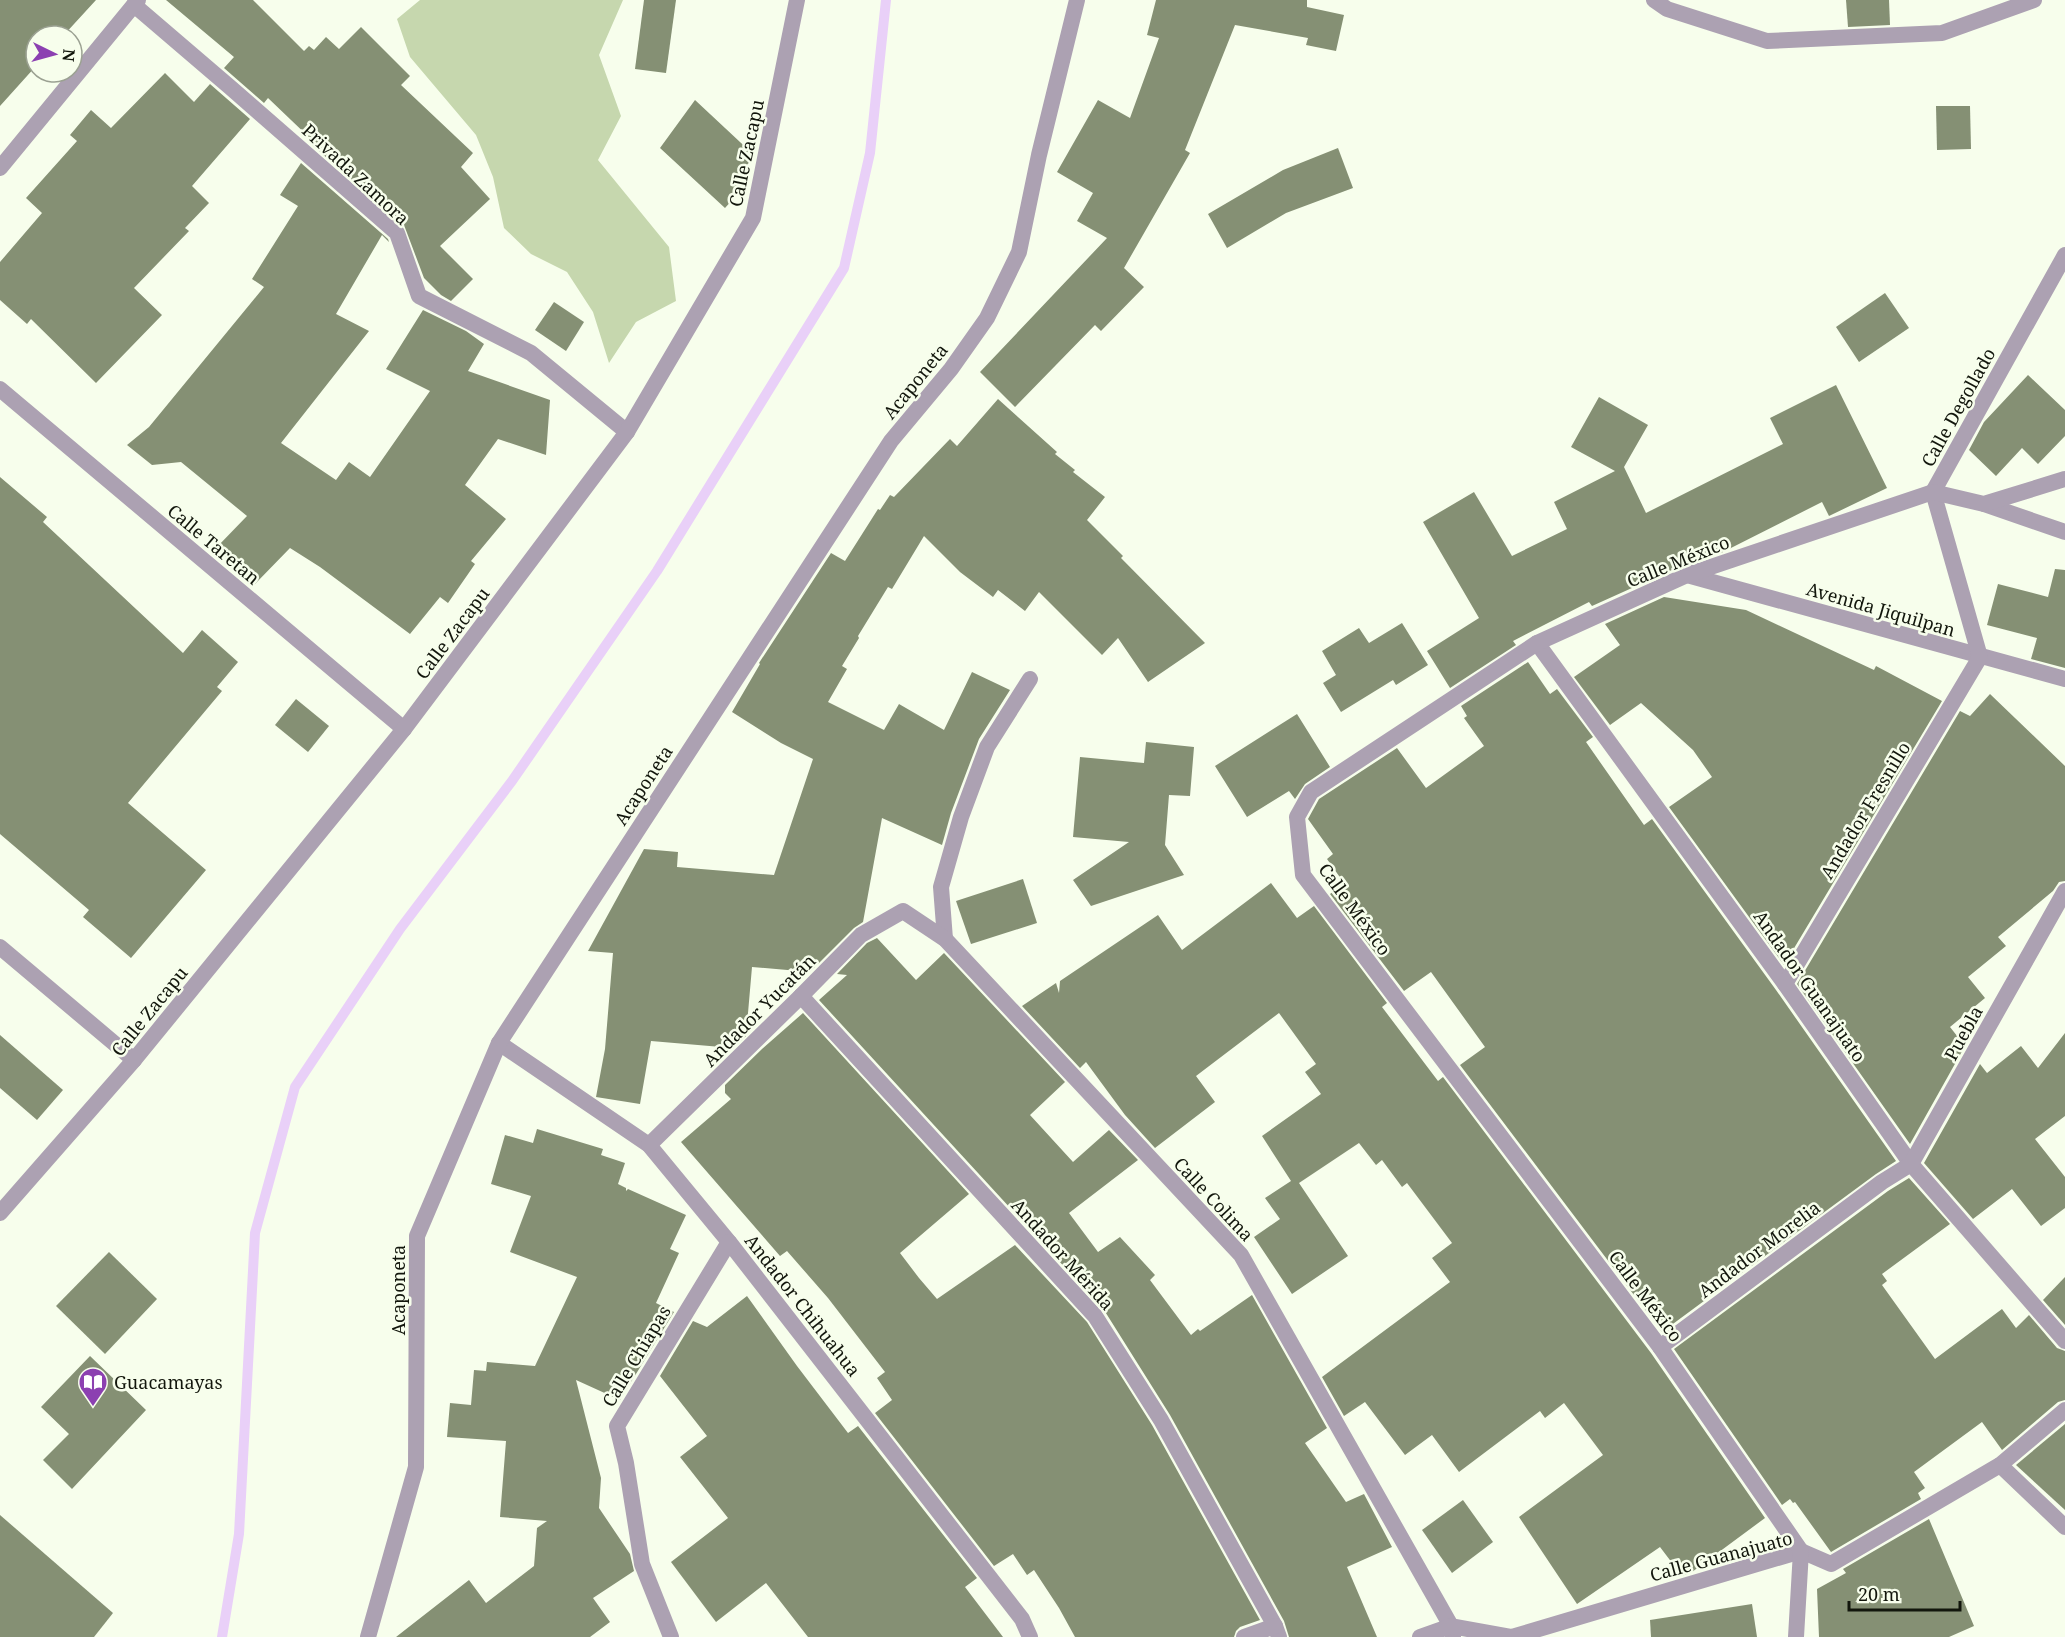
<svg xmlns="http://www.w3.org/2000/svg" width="2065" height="1637" font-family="'Noto Serif',serif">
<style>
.green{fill:#c6d7ae}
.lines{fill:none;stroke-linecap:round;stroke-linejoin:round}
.stream{stroke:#e9d0f8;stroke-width:10}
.building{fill:#859074}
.minor{stroke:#aca1b2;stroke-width:16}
.labels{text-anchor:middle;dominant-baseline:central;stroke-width:5;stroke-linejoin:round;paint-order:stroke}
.street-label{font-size:18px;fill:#12160c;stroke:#f7feec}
.poi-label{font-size:18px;fill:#12160c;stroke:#f7feec;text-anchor:start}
</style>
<rect width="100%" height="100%" fill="#f7feec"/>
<path class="green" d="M 420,0 L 623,0 L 599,55 L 621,116 L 598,160 L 669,247 L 676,301 L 636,322 L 609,363 L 593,312 L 567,272 L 531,254 L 504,228 L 493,177 L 476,135 L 410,57 L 397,19 Z"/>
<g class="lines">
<path class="stream" d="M 222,1637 L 239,1534 L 255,1233 L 295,1087 L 400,929 L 512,781 L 657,571 L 844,268 L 870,153 L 886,0"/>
</g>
<g class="building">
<path d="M 0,0 L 96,0 L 63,36 L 36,36 L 36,66 L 0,106 Z"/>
<path d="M 166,0 L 253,0 L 304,51 L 309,46 L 314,50 L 326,37 L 339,49 L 361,27 L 410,76 L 401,85 L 473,153 L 461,167 L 490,199 L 440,246 L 473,279 L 451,301 L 441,295 L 424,278 L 404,225 L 312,145 L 314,142 L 268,98 L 264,103 L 224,68 L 234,57 Z"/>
<path d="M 644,0 L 676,0 L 666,73 L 635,69 Z"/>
<path d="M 1156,0 L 1307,0 L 1307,7 L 1344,15 L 1336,51 L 1306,45 L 1308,38 L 1235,25 L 1185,150 L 1190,153 L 1124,268 L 1144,287 L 1101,331 L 1095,325 L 1015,407 L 980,372 L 1107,238 L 1077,221 L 1093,193 L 1057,172 L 1098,100 L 1130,118 L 1159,38 L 1147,35 Z"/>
<path d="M 1846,0 L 1889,0 L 1890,25 L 1848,27 Z"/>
<path d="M 165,73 L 194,102 L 210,84 L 250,119 L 192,186 L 209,203 L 185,228 L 189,231 L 134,288 L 162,315 L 96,383 L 31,319 L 27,324 L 0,300 L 0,262 L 42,213 L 26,198 L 77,141 L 70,135 L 91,110 L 111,128 Z"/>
<path d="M 695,100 L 755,156 L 735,178 L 744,187 L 725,208 L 660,148 Z"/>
<path d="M 1936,106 L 1970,106 L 1971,149 L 1937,150 Z"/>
<path d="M 1338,148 L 1353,188 L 1286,213 L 1227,248 L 1208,214 L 1283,170 Z"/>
<path d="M 301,163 L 388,239 L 389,242 L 382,235 L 336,314 L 369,331 L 281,443 L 336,480 L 349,462 L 370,477 L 430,391 L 386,369 L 423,310 L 466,331 L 484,344 L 468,371 L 550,400 L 546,455 L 498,439 L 465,485 L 506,519 L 471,561 L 475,564 L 448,603 L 440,597 L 410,634 L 320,567 L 290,548 L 255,584 L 216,548 L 247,516 L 181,462 L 152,465 L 127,445 L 149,427 L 264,287 L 252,279 L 298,206 L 280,195 Z"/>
<path d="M 1885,293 L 1909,328 L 1859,362 L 1836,327 Z"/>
<path d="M 554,302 L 584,322 L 566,351 L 535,330 Z"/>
<path d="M 2028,375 L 2065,410 L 2065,436 L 2038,464 L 2022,448 L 1996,476 L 1969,450 L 1984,422 Z"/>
<path d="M 1836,385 L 1887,488 L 1829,516 L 1822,502 L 1721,553 L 1683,565 L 1592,606 L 1589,602 L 1513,641 L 1516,645 L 1450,688 L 1427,651 L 1479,618 L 1423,522 L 1474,492 L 1512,556 L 1567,529 L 1554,502 L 1615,471 L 1571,447 L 1599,397 L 1648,425 L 1624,467 L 1646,513 L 1783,444 L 1770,418 Z"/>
<path d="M 998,399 L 1057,452 L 1055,454 L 1075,470 L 1073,472 L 1105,497 L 1087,520 L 1123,556 L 1121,558 L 1205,643 L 1148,682 L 1118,638 L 1102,655 L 1039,592 L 1025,611 L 998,590 L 993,597 L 960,572 L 924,536 L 892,589 L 888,587 L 858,636 L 859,638 L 842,666 L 847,669 L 828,702 L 884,730 L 899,704 L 944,730 L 972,672 L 1010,690 L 979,739 L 951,813 L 942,845 L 882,818 L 863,922 L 854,928 L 810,972 L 752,967 L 746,1036 L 733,1048 L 651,1041 L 640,1104 L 596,1097 L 605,1049 L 613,953 L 588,951 L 644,849 L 678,852 L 677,867 L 774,875 L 813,759 L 781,743 L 732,712 L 760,664 L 759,663 L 831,553 L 845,561 L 878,509 L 880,510 L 890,495 L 894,497 L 950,439 L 957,446 Z"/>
<path d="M 0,477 L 47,517 L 43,522 L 183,653 L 202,630 L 238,662 L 217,687 L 222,691 L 128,803 L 206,870 L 131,958 L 83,917 L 89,910 L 0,834 Z"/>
<path d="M 2055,569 L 2065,570 L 2065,668 L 2031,659 L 2037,638 L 1987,625 L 1998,584 L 2048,597 Z"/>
<path d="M 1664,597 L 1746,610 L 1874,670 L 1876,666 L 1942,701 L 1784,965 L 1669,807 L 1712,777 L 1693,750 L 1641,703 L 1610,725 L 1574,677 L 1620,645 L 1605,624 Z"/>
<path d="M 1402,623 L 1428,665 L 1396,685 L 1393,680 L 1341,712 L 1323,683 L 1336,675 L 1322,651 L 1359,628 L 1369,643 Z"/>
<path d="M 1528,662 L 1550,694 L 1557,689 L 1593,737 L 1586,742 L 1644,825 L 1652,819 L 1776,990 L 1896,1161 L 1876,1174 L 1662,1332 L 1460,1065 L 1485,1047 L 1431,972 L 1404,991 L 1330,894 L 1344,883 L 1327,859 L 1333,854 L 1308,819 L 1319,799 L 1397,748 L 1426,788 L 1484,746 L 1464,718 L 1467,716 L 1461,706 Z"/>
<path d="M 1990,694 L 2065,766 L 2065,881 L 2059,882 L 2053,891 L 1998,937 L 2006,946 L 1968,977 L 1985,998 L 1950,1027 L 1965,1046 L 1910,1144 L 1797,984 L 1960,711 L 1970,716 Z"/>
<path d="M 296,699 L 329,726 L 308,752 L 275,725 Z"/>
<path d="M 1297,714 L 1330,767 L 1305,784 L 1295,799 L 1289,791 L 1247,817 L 1215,766 Z"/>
<path d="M 1146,742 L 1194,747 L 1190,796 L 1169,795 L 1165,845 L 1184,875 L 1091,906 L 1073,880 L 1129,842 L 1073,837 L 1080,757 L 1144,763 Z"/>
<path d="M 1023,879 L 1037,923 L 971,944 L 956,901 Z"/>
<path d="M 1271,883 L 1297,918 L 1314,906 L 1387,1003 L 1382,1007 L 1438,1081 L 1443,1077 L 1651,1353 L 1765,1518 L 1692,1572 L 1682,1576 L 1660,1547 L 1577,1604 L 1519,1517 L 1603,1455 L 1564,1403 L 1545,1418 L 1540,1411 L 1459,1472 L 1432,1435 L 1405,1455 L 1365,1402 L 1344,1416 L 1322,1377 L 1450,1282 L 1432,1258 L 1452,1243 L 1407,1183 L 1402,1187 L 1382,1160 L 1376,1165 L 1359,1143 L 1299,1183 L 1348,1256 L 1292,1294 L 1254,1237 L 1280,1219 L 1265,1198 L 1291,1181 L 1262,1136 L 1321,1094 L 1305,1072 L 1316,1064 L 1279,1013 L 1196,1076 L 1215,1102 L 1155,1148 L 1125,1115 L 1086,1062 L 1080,1068 L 1022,1006 L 1056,983 L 1059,993 L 1060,981 L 1158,915 L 1182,950 Z"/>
<path d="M 877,938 L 916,980 L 944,953 L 1065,1082 L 1030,1115 L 1073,1162 L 1109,1130 L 1138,1160 L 1069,1213 L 1098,1252 L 1120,1237 L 1155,1275 L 1150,1280 L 1191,1335 L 1198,1329 L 1200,1331 L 1252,1295 L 1327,1428 L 1305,1443 L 1346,1502 L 1364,1494 L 1392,1547 L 1347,1567 L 1377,1637 L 1289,1637 L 1284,1621 L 1170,1415 L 1104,1310 L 819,1000 L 847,975 L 837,974 L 867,943 Z"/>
<path d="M 803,1013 L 969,1194 L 900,1253 L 919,1278 L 937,1299 L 1015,1245 L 1087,1322 L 1152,1425 L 1260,1620 L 1240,1627 L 1236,1631 L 1234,1637 L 1075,1637 L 1059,1608 L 1034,1570 L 1027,1575 L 1013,1554 L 994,1566 L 875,1413 L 892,1400 L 877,1378 L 885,1372 L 828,1298 L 787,1251 L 780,1256 L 681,1142 L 731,1099 L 725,1093 L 725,1085 L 762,1049 Z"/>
<path d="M 2065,1033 L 2065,1116 L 2035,1139 L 2065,1177 L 2065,1208 L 2041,1226 L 2012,1189 L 1973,1219 L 1924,1163 L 1980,1064 L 1987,1073 L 2021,1046 L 2038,1068 Z"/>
<path d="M 0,1035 L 63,1090 L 37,1120 L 0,1088 Z"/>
<path d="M 537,1129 L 603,1149 L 601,1155 L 625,1163 L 618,1184 L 626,1188 L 626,1191 L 628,1189 L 686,1215 L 670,1249 L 679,1253 L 656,1303 L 674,1312 L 620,1400 L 576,1380 L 601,1478 L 599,1508 L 630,1554 L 634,1571 L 593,1598 L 610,1622 L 590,1637 L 396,1637 L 469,1580 L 486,1603 L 534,1566 L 537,1528 L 547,1521 L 500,1517 L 506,1441 L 447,1437 L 450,1403 L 471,1405 L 474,1370 L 486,1371 L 487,1362 L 535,1366 L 577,1277 L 510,1252 L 531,1196 L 491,1184 L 505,1135 L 533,1143 Z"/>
<path d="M 1909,1178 L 1950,1224 L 1882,1274 L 1887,1281 L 1882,1285 L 1935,1359 L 2002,1309 L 2016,1328 L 2029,1315 L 2057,1348 L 2065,1351 L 2065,1400 L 2058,1402 L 2002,1450 L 1982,1422 L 1914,1472 L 1925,1488 L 1918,1493 L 1921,1499 L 1831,1552 L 1795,1502 L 1793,1503 L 1790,1499 L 1782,1505 L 1674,1349 L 1888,1191 Z"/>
<path d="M 109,1252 L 157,1299 L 105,1354 L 56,1306 Z"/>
<path d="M 2065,1277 L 2065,1325 L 2043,1300 Z"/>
<path d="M 747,1296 L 797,1366 L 848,1433 L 858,1426 L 977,1578 L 965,1587 L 1003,1637 L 808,1637 L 766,1583 L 716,1622 L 671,1562 L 728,1518 L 680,1457 L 707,1436 L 660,1376 L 693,1321 L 707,1327 Z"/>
<path d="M 90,1356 L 146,1410 L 72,1489 L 43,1460 L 69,1434 L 41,1407 Z"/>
<path d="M 2065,1424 L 2065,1510 L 2016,1465 Z"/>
<path d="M 1463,1500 L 1493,1542 L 1452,1573 L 1422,1530 Z"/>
<path d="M 0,1515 L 113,1613 L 94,1637 L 0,1637 Z"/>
<path d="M 1929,1519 L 1974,1626 L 1949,1637 L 1819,1637 L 1817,1589 L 1846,1573 L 1843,1569 Z"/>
<path d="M 1752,1604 L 1757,1637 L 1651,1637 L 1650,1620 Z"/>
</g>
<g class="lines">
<g class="minor">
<path d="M 1654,0 L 1667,9 L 1767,41 L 1942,33 L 2034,0"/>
<path d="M 134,5 L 231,88 L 397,233 L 419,296 L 531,353 L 627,432"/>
<path d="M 0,168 L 138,0"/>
<path d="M 0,389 L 404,729"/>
<path d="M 1984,504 L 2065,532"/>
<path d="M 1687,575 L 2065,679"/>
<path d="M 1537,643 L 1785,984 L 1911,1164 L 2065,1341"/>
<path d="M 945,939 L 941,887 L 961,817 L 987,747 L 1030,679"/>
<path d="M 0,947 L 134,1060"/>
<path d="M 1785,984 L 1980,657 L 1933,492 L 2065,255"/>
<path d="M 801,996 L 1095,1316 L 1161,1420 L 1275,1626 L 1279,1637"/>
<path d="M 499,1043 L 649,1145 L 729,1242 L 1022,1619 L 1030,1637"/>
<path d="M 649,1145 L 801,996 L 861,935 L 903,911 L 945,939 L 1241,1255 L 1451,1626 L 1453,1637"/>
<path d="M 0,1213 L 134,1060 L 404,729 L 627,432 L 753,218 L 797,0"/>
<path d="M 1660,1347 L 1882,1182 L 1911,1164 L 2065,891"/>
<path d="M 2000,1465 L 2065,1527"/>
<path d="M 368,1637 L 416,1467 L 417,1236 L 499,1043 L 891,441 L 951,369 L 987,318 L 1019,252 L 1039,155 L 1077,0"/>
<path d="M 671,1637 L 642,1564 L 626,1463 L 617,1426 L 729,1242"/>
<path d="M 1244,1637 L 1275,1626"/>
<path d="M 1420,1637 L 1451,1626 L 1512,1637 L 1801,1551 L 1831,1564 L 2000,1465 L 2065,1410"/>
<path d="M 1796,1637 L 1801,1551 L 1660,1347 L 1303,875 L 1297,817 L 1311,792 L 1537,643 L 1687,575 L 1933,492 L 1984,504 L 2065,479"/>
</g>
</g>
<defs>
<g id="library-pin" transform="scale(1.5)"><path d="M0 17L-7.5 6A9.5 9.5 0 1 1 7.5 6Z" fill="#8c40b1" stroke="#f7feec"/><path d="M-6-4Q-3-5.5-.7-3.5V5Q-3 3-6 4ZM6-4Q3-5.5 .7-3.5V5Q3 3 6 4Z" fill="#fff"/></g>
</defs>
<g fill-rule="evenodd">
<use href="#library-pin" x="93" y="1382"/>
</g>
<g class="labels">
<g class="street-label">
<text transform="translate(746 153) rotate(-78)">Calle Zacapu</text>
<text transform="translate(356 174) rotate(43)">Privada Zamora</text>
<text transform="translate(915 381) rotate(-51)">Acaponeta</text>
<text transform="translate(1958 407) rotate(-61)">Calle Degollado</text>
<text transform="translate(214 544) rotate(40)">Calle Taretan</text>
<text transform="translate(1678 561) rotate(-22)">Calle México</text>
<text transform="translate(1881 609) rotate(16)">Avenida Jiquilpan</text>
<text transform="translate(452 633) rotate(-53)">Calle Zacapu</text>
<text transform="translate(643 785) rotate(-57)">Acaponeta</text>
<text transform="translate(1865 810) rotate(-59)">Andador Fresnillo</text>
<text transform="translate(1355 909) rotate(54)">Calle México</text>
<text transform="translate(1810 986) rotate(55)">Andador Guanajuato</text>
<text transform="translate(759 1010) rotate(-45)">Andador Yucatán</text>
<text transform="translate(149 1011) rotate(-51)">Calle Zacapu</text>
<text transform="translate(1963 1033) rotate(-61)">Puebla</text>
<text transform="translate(1214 1199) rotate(47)">Calle Colima</text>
<text transform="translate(1759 1249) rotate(-37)">Andador Morelia</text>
<text transform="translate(1063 1254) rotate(48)">Andador Mérida</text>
<text transform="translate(398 1290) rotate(-90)">Acaponeta</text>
<text transform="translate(1646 1296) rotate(53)">Calle México</text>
<text transform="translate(803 1305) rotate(52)">Andador Chihuahua</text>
<text transform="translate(636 1356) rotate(-59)">Calle Chiapas</text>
<text transform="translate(1721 1556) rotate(-15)">Calle Guanajuato</text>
</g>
<g class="poi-label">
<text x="114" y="1382">Guacamayas</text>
</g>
</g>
<g transform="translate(54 54) rotate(95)"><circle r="28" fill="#f7feec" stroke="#9ba192" stroke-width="1.5"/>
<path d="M0-4.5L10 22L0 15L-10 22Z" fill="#8c40b1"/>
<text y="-9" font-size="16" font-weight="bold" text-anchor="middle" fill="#12160c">N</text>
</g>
<path d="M1849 1601v9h111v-9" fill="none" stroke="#12160c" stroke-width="3"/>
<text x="1858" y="1601" font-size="18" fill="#12160c" stroke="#f7feec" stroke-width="4.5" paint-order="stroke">20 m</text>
</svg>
